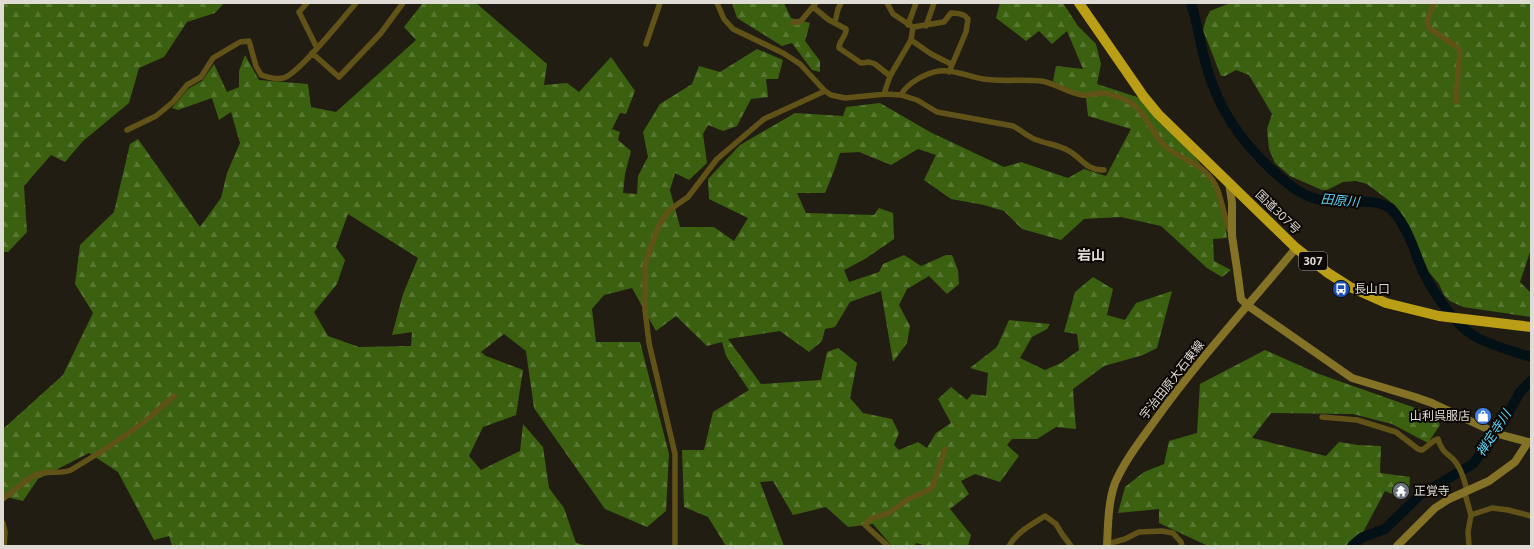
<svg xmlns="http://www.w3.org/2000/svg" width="1534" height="549" font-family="'Open Sans','Noto Sans JP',sans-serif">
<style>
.forest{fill:url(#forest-firs);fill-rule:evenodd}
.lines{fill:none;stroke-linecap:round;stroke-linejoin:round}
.river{stroke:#031015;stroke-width:10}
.street{stroke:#615318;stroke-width:5.5}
.secondary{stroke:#847227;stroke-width:8}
.highway{stroke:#ba9e15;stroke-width:10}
.labels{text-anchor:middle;stroke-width:4;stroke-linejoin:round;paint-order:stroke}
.shield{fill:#0a0704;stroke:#9f9b96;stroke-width:1}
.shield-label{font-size:11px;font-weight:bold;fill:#dfdbd5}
.street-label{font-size:12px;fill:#dfdbd5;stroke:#0a0704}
.poi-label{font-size:12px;fill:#dfdbd5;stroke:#0a0704;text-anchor:start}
.water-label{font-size:13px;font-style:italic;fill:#5fd3f8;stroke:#0a0704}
.quarter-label{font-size:14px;font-weight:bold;fill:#dfdbd5;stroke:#0a0704}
</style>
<defs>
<pattern id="forest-firs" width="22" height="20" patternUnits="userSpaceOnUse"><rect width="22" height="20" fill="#3b6110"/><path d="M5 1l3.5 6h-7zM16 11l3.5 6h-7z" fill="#577732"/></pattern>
</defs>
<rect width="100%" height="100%" fill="#221d13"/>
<!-- forest -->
<path class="forest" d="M3 3H224L215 13 187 22 164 57 139 68 129 103 83 141 65 162 51 155 24 186 27 232 8 252H3Z
M423 3H476L547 64 544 85 567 83 579 92 611 57 635 91 626 114 620 113 612 129 620 132 618 140 631 151 625 174 623 193 637 194 638 176 648 157 643 132 660 104 692 84 699 66 720 72 757 49 783 60 778 79H766L768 97 751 99 737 126 723 131 708 125 703 134 707 163 689 180 675 173 670 190 680 227H714L734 241 748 218 709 199 708 179 740 145 795 113 843 116 846 107 880 103 930 132 1004 167 1021 162 1068 178 1084 169 1106 176 1131 129 1088 116 1086 98 1053 81 1056 66 1083 69 1067 31 1052 44 1039 31 1026 41 996 18 1000 3H1063L1078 26 1096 44 1101 64 1097 84 1140 98 1195 157 1221 191 1227 238 1213 239 1214 261 1231 270 1222 277 1207 268 1161 226 1121 217 1084 219 1061 240 1022 229 1004 211 984 205 951 199 924 180 936 155 918 149 891 165 859 152 840 153 834 171 825 193H797L806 213 874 215 879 208 893 213 894 239 865 259 844 270 849 282 879 272 883 264 904 255 921 266 946 255H952L958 270 959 284 947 294 929 276 907 289 899 305 910 326 907 343 893 362 881 291 850 302 835 327 825 329 822 341 809 352 780 331 728 339 761 384 821 380 827 352 838 348 857 363 850 398 863 413 892 419 899 433 894 445 899 450 918 442 927 448 936 433 951 423 938 399 951 387 967 400 972 394 986 396 988 373 970 368 997 347 1009 320 1050 324 1047 329 1032 337 1020 358 1045 370 1061 363 1079 350 1077 334 1064 332 1075 292 1093 277 1113 289 1107 315 1125 320 1136 303 1172 291 1157 348 1143 355 1104 366 1073 389 1076 429 1056 427 1037 439H1012L1007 445 1019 456 1000 482 975 474 961 481 969 494 950 509 971 535 968 546H927L916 543 914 546H892L873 524 848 527 826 507 793 515 773 481 760 482 784 546H726L708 517 684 507 682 450H704L713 412 749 390 726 356 722 342 707 346 676 316 656 331 632 288 604 295 592 309 596 342H640L669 454 666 511 647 527 605 509 534 408 526 351 504 334 481 352 486 356 523 370 516 415 483 427 469 456 481 470 520 451 523 424 543 447 549 488 564 508 576 543 589 546H172L169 536 154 540 118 472 89 453 38 479 23 501 3 496V429L63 375 93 313 75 284 80 245 114 212 130 144 138 139 200 227 221 198 227 173 240 143 231 112 219 120 212 98 178 110 172 108 188 89 202 81 214 64 227 92 239 87V71L245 55 259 80 308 84 311 107 336 112 416 40 404 27ZM348 214 418 258 403 294 392 335 412 332 411 346 359 347 328 336 314 312 337 284 345 260 336 247Z
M732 3H784L791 18 810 23 805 41 820 61V72L812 70 792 43 782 46 737 18Z
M1230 3H1531V199L1530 202 1531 249 1520 282 1531 293V317L1463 307 1450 301 1444 295 1439 284 1428 271 1409 227 1395 205 1367 184 1356 181 1343 182 1327 190H1322L1290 176 1275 163 1269 149 1267 129 1272 114 1249 75 1236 70 1225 76H1221L1203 30 1206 19 1210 11Z
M1265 350 1319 374 1435 415 1440 425 1428 443 1392 424 1353 414 1271 413 1252 438 1326 456 1339 442 1358 445 1381 446 1380 473 1410 477 1409 488 1397 496 1385 491 1362 534 1348 546H1208L1159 523V509L1118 513 1125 487 1144 472 1164 464 1169 441 1197 433 1200 384Z"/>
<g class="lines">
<!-- river -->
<path class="river" d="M1191 3C1198 24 1200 46 1207 68 1219 110 1241 141 1272 170 1288 185 1304 198 1326 201 1345 204 1380 196 1393 211 1405 224 1413 246 1419 262 1428 286 1453 323 1474 336 1492 346 1512 351 1531 357
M1352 546 1361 538 1385 529 1420 495 1473 464 1504 421 1520 392 1531 381"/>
<!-- street -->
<path class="street" d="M307 3 299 12 317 48
M717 3 724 19 733 29 783 53 800 64 825 91 831 95 845 98 886 94 901 95 917 100 937 112 1013 126C1021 130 1028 137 1037 140 1047 144 1059 145 1069 151 1082 158 1085 170 1104 170
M887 3 893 14 913 27 944 22 951 13C956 13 965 14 968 19L966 32 949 72
M1434 3 1427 21 1429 28 1457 47 1460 51 1456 102
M813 7 829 20 846 29C847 36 839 40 839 48L842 50 861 63 869 62 875 64 890 76
M835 22 838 9 841 3
M793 23 801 21 816 3
M908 25 916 3
M926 26 934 3
M911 40 931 54 951 64
M646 44 660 3
M312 53 339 77 381 33 403 3
M884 94 890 76 911 40 913 27
M901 95C907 83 926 73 939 71 954 69 969 77 983 79 1002 82 1022 79 1041 81 1055 83 1068 93 1082 95 1088 96 1096 93 1103 93 1112 94 1126 99 1134 105 1148 117 1152 134 1165 146 1181 161 1203 162 1215 184 1223 199 1223 218 1231 233
M127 130 156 116 173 102 187 85 201 77 213 58 240 42 249 41 256 66 261 75C268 77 276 80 283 78 297 76 344 17 356 3
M1322 417 1357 420 1396 432 1418 449 1422 450C1428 447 1431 441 1438 439 1443 456 1450 453 1457 464 1462 472 1465 482 1467 491L1465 494 1471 515 1468 532 1469 546
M3 499C14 491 29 475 43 473 53 471 62 474 71 470L107 448 143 423 174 396
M1471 515 1492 508 1508 510 1531 516
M3 523 5 532 4 546
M675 546V454L649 343 645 310V266L649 252 659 225 668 211 688 197 717 159 764 119 825 91
M888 546 865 525 870 519 889 513 908 499 929 490 933 486 945 449
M1009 546C1017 532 1032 524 1045 516L1056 524 1062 534 1071 546
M1108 546 1111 543 1125 539 1139 532 1162 531 1173 533 1181 542 1182 546"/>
<!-- secondary -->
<path class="secondary" d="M1229 183 1232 203V236L1237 269 1241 299 1247 305 1352 378 1415 397 1432 403 1498 434 1528 442
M1107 546C1108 526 1108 502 1115 483 1125 460 1141 440 1156 419 1199 359 1249 305 1296 248
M1397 546 1435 508 1449 499 1489 481 1515 462 1528 442H1531"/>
<!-- highway -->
<path class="highway" d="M1079 3 1144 97 1158 114 1296 248 1328 273 1350 287 1386 303 1439 316 1531 327"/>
</g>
<!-- icons -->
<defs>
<symbol id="bus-disc" viewBox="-11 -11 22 22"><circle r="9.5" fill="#1a4fb4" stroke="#0a0704"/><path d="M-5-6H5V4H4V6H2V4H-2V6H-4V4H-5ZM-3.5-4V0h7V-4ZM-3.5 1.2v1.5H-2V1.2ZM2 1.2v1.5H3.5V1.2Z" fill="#fff"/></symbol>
<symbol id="shop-disc" viewBox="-11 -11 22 22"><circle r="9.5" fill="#3f7fe0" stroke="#0a0704"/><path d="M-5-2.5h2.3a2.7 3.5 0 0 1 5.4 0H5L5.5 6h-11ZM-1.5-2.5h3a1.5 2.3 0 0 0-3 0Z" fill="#fff"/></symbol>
<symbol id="temple-disc" viewBox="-11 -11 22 22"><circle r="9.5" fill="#6b7280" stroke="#0a0704"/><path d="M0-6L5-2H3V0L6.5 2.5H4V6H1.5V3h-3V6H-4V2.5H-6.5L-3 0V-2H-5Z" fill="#fff"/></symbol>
</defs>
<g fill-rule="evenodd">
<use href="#bus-disc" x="1331" y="279" width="20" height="20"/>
<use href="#shop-disc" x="1473" y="406" width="20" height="20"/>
<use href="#temple-disc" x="1391" y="481" width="20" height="20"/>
</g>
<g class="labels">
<!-- shield labels -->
<rect class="shield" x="1299" y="252" width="28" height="18" rx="3"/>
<g class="shield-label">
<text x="1313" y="265">307</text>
</g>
<!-- street labels -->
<g class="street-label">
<text transform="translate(1278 212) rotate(44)" y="4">国道307号</text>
<text transform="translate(1172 380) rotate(-52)" y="4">宇治田原大石東線</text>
</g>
<!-- poi labels -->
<g class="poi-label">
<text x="1354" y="293">長山口</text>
<text x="1470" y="420" text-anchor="end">山利呉服店</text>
<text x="1414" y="495">正覚寺</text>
</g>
<!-- water labels -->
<g class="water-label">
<text transform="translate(1340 200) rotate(5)" y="5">田原川</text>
<text transform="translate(1493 433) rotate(-57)" y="5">禅定寺川</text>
</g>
<!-- quarter labels -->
<g class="quarter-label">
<text x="1091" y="260">岩山</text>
</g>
</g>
<!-- border -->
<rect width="1534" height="549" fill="none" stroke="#dfdbd5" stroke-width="8"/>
</svg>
